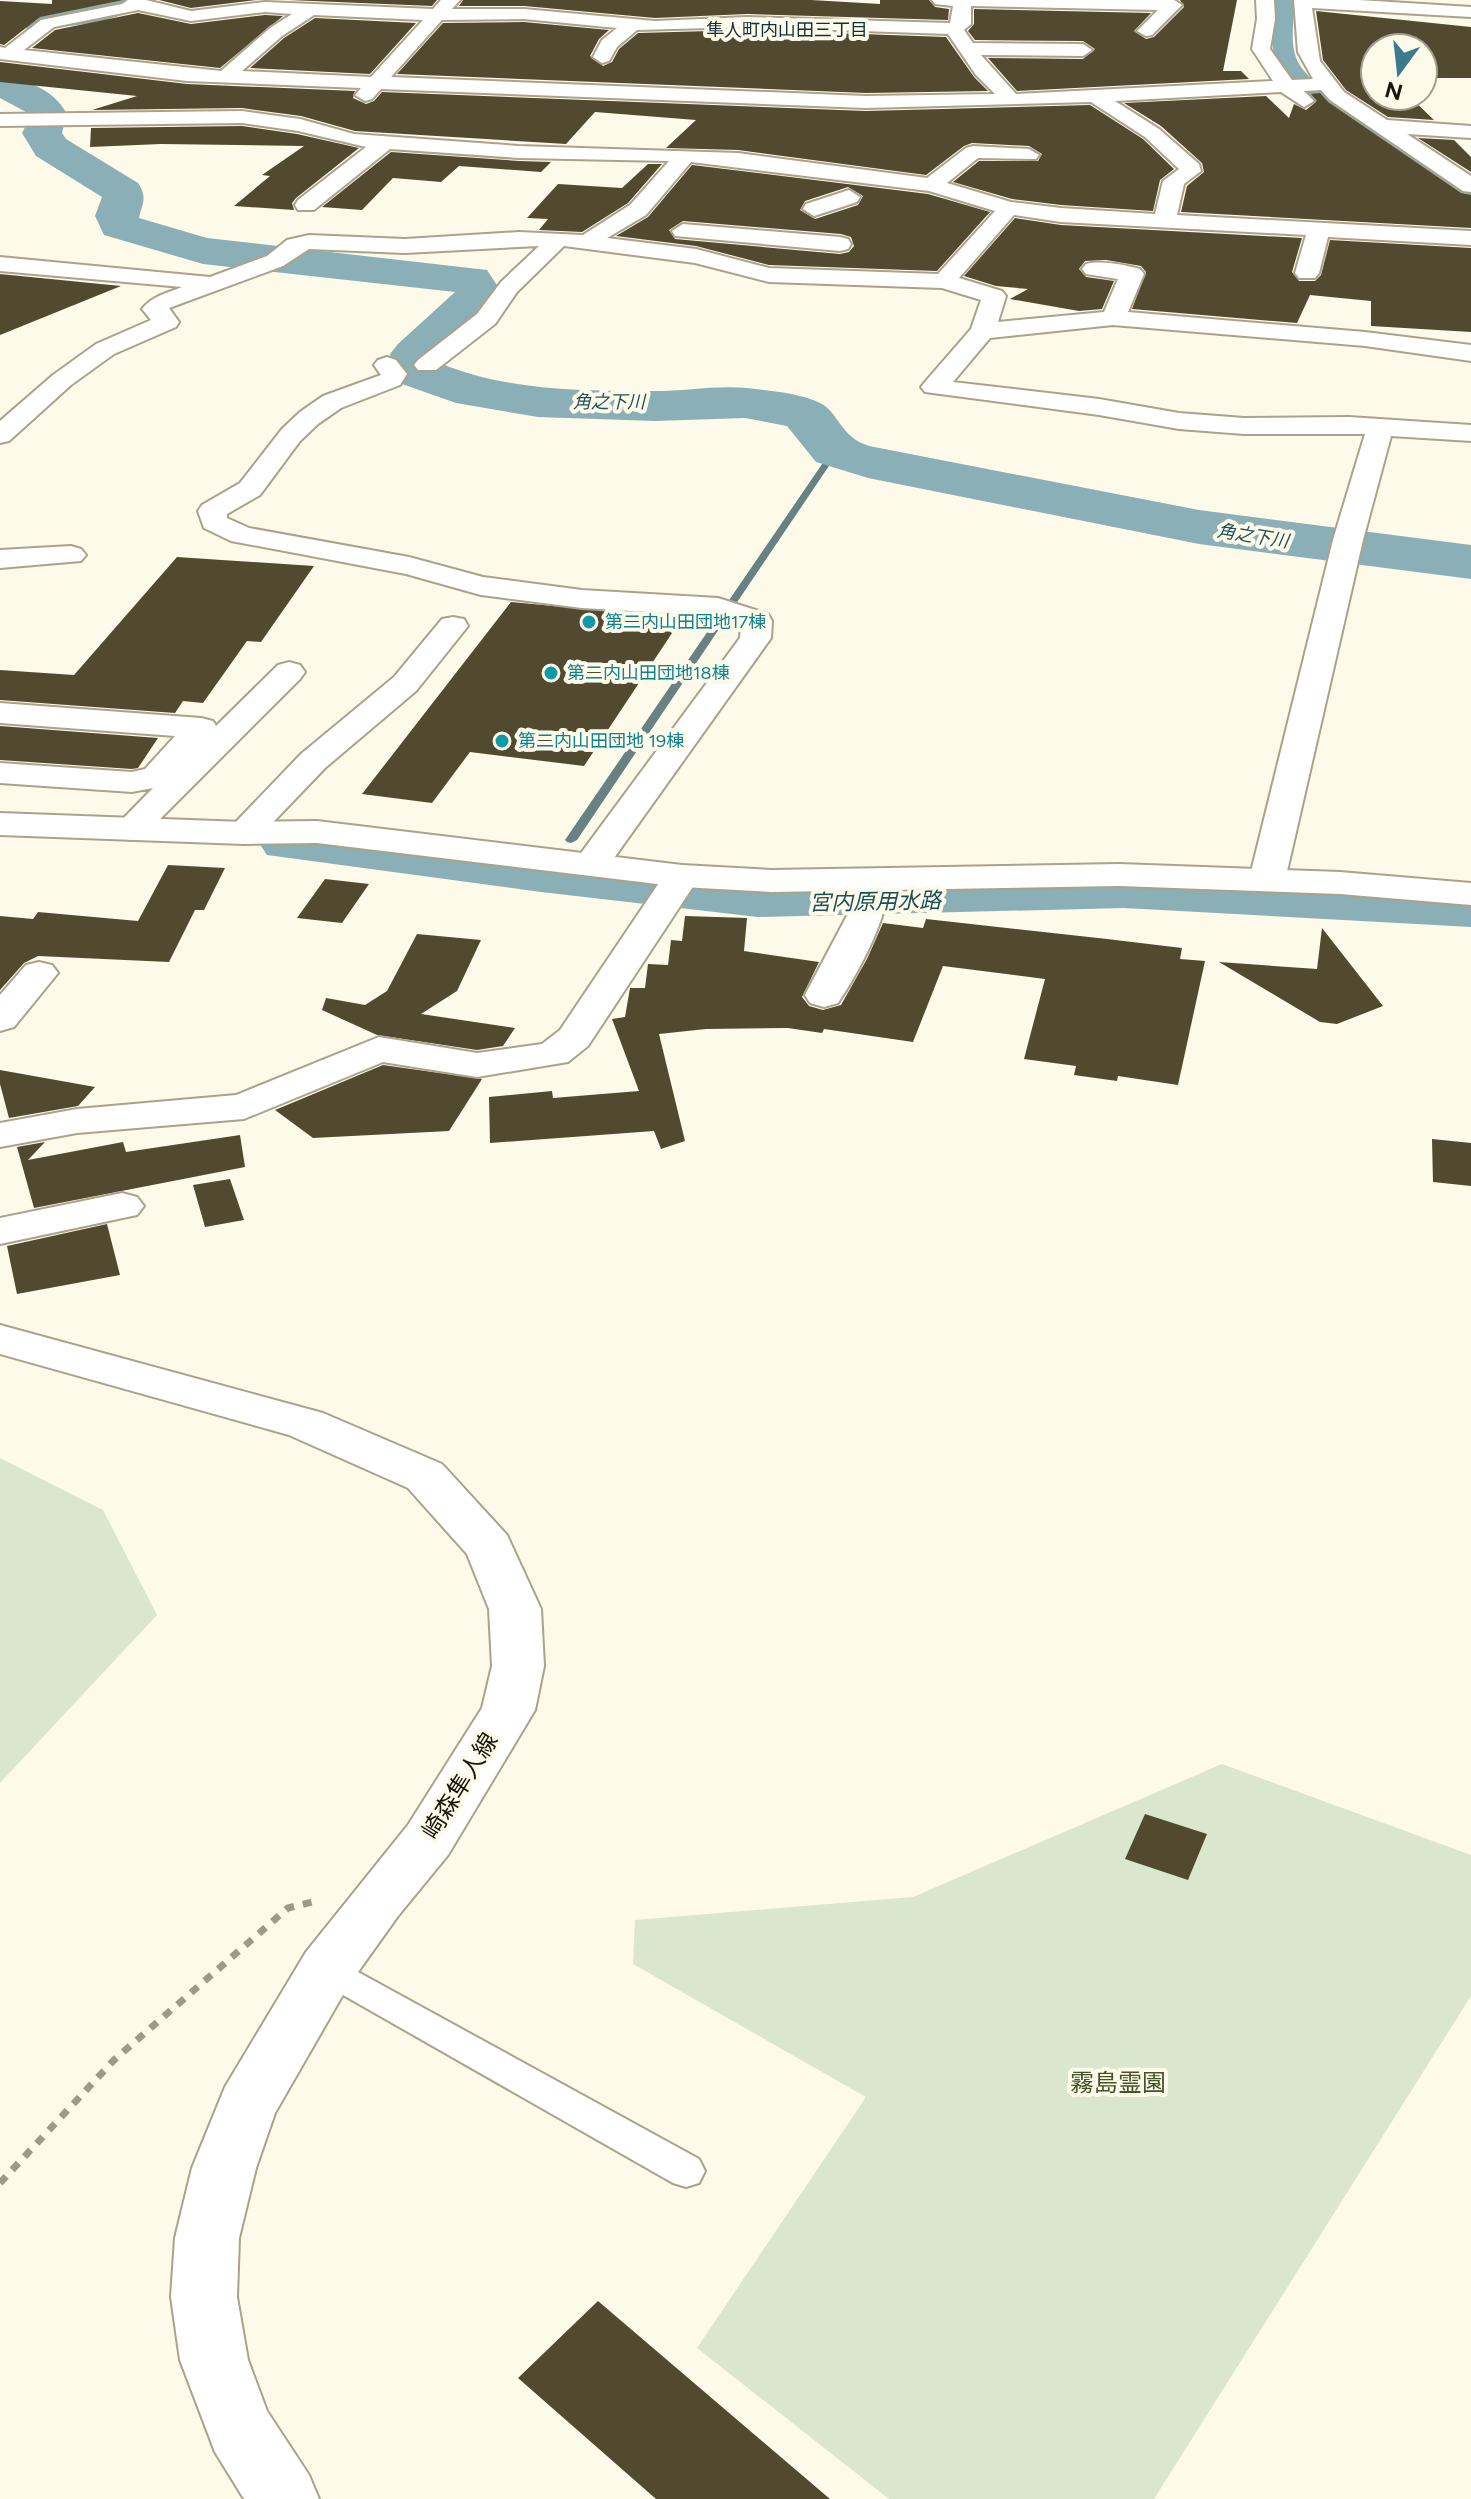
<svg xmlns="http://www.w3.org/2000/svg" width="1471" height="2499" font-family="Figtree,'Noto Sans JP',sans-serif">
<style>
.green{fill:#dae6cd}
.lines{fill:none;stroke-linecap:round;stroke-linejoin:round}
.stream{fill:#688183;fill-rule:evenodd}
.canal{fill:#8bafb6;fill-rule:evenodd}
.river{fill:#8bafb6;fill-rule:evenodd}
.building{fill:#514a31;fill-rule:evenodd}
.service-casing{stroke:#aaa38a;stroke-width:4}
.minor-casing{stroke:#aaa38a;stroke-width:4}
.tertiary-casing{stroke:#aaa38a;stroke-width:4}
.secondary-casing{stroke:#aaa38a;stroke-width:4}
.path{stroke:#9d9a8c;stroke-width:7;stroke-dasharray:9 9;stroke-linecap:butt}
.service{fill:#fff;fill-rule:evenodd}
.minor{fill:#fff;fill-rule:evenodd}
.tertiary{fill:#fff;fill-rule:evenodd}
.secondary{fill:#fff;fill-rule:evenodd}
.culture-dot{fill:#0f9aa8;stroke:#fefaea;stroke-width:3}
.labels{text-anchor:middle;stroke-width:8;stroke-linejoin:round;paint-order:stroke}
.far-neighbourhood-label{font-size:18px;fill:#11313a;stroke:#fefaea}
.far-water-label{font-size:18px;font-style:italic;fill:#1b5059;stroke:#fefaea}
.far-culture-label{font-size:18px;fill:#0d838f;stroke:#fefaea;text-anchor:start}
.water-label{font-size:22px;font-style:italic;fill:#1b5059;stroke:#fefaea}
.near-street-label{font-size:24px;fill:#18160c;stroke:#fefaea}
.near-park-label{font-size:24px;fill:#415529;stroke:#fefaea}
</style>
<rect width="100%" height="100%" fill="#fefaea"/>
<!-- green -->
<path class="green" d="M0 1458 103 1510 157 1615 0 1783Z
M1222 1764 1471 1855V1996L1154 2499H889L697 2348 866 2097 633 1964 635 1920 913 1897Z"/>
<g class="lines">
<!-- stream -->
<path class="stream" d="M835 448 839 451 577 840 571 843 567 842 565 840 831 451Z
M545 872 549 873 551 875 545 882H537V878Z"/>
<!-- canal -->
<path class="canal" d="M1275 0H1295C1294 19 1289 44 1298 62 1315 96 1434 160 1471 183V201L1462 199C1421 173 1291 102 1276 61 1269 42 1273 20 1275 0Z
M281 834 758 891 1124 884 1471 901V927L1124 908 758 917 541 892 267 855 261 846 267 837Z"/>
<!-- river -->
<path class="river" d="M97 0H141C120 31 35 26 0 30V8Z
M0 75C28 82 52 87 67 114L62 133 66 139 138 183C148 198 142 203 139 218L207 238 487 270 504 296 497 306 440 357 442 364C508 391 585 391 655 391 685 391 717 385 747 388 769 391 800 393 820 403 838 411 840 437 869 446L1199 510 1471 545V579L1199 544 868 478 816 462 787 426 745 418 655 421 538 417 456 403 402 384 395 373 390 354 398 344 455 292 203 264 104 235 95 216 102 197 36 156 22 133 27 123 26 112 0 98Z"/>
</g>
<!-- building -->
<path class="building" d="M52 0H123L40 17 4 45 0 44V1L52 4Z
M159 0H257L191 8Z
M289 0H437L432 6Z
M463 0H811L880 4V0H929L935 7 949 9 948 20 747 14 655 18 524 6H459Z
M1180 0H1237L1223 71H1241L1249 79 1017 91 988 58 1083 59 1095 49 1083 41 975 40 968 31 974 24V9L1151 13 1134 31 1146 39 1154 37 1184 7Z
M1316 11 1471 27V78H1423V48H1375V96H1409L1434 120 1388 117 1346 90 1323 60Z
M138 13 191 24 265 15 283 16 220 68 32 48 55 30Z
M315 18 416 23 370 74 250 68 284 38Z
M524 22 609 30 599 39 590 56 603 66 612 62 619 49 638 33 747 30 946 37 974 77 988 91 866 93 397 74 443 23Z
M0 62 187 84 355 91 353 98 366 104 374 101 382 92 866 111 1090 105 1143 139 1174 169 1160 180 1153 211 1061 205 1012 199 953 182 979 161H1038L1042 154 1029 146 972 143 964 146 926 175 738 150 666 148 696 120 595 112 566 144 355 131 301 116 242 108 92 110 137 96 0 82Z
M1320 93 1328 102 1461 193 1471 195V228L1181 212 1187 186 1204 172 1202 163 1161 126 1124 103 1266 96 1289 118 1294 104 1306 110 1317 101 1311 94Z
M242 126 297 134 359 148 296 198 292 203 294 210 234 206 270 176 262 175 304 146 161 144 90 147 91 128Z
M1418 138 1454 140 1471 157V172Z
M391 152 519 161 551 162 541 172 459 166 441 182 393 178 362 210 322 207Z
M648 164H662L628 203 582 232 539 230 548 219 527 218 558 184 622 188Z
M692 165 928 194 990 212 937 271 769 265 696 246 616 236 648 217ZM848 187 863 196 858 205 815 219 800 210 805 201ZM683 221 841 234 851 237 854 246 849 252 840 254 675 239 669 230Z
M1015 218 1061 225 1302 238 1292 272 1299 281H1315L1321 275 1330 240 1471 248V332L1371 326V301L1310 295 1297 323 1132 309 1146 272 1141 266 1106 260 1085 261 1079 269 1086 277 1114 281 1102 309 1079 311 1010 299 1028 289 996 286 964 276Z
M0 274 121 286 0 335Z
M177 557 314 566 261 642 247 641 203 703 183 701 175 713 0 700V670L74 675Z
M511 602 682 618 584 766 470 752 432 803 362 794Z
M0 726 158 738 138 768 132 769 0 760Z
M168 865 225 868 204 910H195L169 962 38 956 24 963 0 990V916L33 919 38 912 138 921Z
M325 879 369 884 342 923 297 918Z
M685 916 747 918 744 951 819 962 802 997 809 1006 823 1010 841 1005 867 959 883 923 923 928 926 919 1107 939 1182 948 1180 959 1205 961 1178 1085 1118 1076 1117 1081 1074 1075 1076 1066 1024 1059 1045 979 943 966 913 1042 824 1029 822 1033 788 1028 706 1029 659 1034 685 1141 661 1149 654 1131 490 1143 489 1097 552 1091 553 1098 639 1091 612 1019 625 1017 630 988H645L648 964 668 965 671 940 682 941Z
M1322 928 1383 1006 1337 1024 1320 1022 1219 962 1317 969Z
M417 934 481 940 457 991 421 1014 515 1028 503 1046 477 1050 377 1035 322 1010 326 998 365 1005 387 991Z
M383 1065 482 1079 449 1131 313 1138 275 1110Z
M0 1070 95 1087 78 1106 9 1118 0 1084Z
M240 1135 245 1167 34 1208 17 1147 45 1142 28 1160 123 1142 126 1152Z
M1432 1139 1471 1143V1186L1433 1182Z
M230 1179 244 1220 205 1227 193 1185Z
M107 1224 120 1275 17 1294 7 1246Z
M1145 1814 1207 1834 1188 1880 1125 1859Z
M598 2301 830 2499H656L518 2378Z"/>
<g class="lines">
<defs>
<path id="service" d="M327 1955 699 2159 705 2171 699 2183 686 2187 673 2183 315 1979 310 1969 315 1959Z"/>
<path id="minor" d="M128 0H146L191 11 265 2 433 9 441 0H460L452 9H524L655 21 747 17 950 23 953 6 935 4 932 0H1174L1182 5 1152 35 1146 36 1137 31 1158 10 971 6V24L964 30 973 43 1083 44 1092 50 1083 56 981 55 1016 94 1273 81 1252 49 1257 19 1256 0H1274L1275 19 1270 49 1292 80 1313 79 1298 52 1294 0H1359L1471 7V17L1312 8 1320 61 1344 92 1387 120 1471 126V138L1407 134 1471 176V192L1463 191 1330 100 1321 90 1304 91 1314 101 1304 107 1281 92 1115 101 1159 129 1199 164 1201 171 1184 184 1177 215 1471 231V245L1328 237 1319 273 1315 278H1299L1295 273 1306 235 1061 222 1014 215 959 278 1002 291 1006 296 998 322 1104 312 1118 279 1086 274 1082 269 1086 264C1102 260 1124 265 1140 269L1144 274 1128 312 1365 332 1471 345V361L1365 346 1113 325 990 338 953 382 1099 399 1179 413 1244 418 1349 417 1471 425V441L1391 436 1363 540 1285 880 1280 888 1267 891 1254 888 1249 880 1333 540 1365 434H1244L1179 429 1099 415 925 392 921 387 925 382 971 329 981 300 942 288 769 282 695 263 564 246 517 292 495 324 436 370H418L414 365 418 360 477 314 501 282 539 246 405 253 309 249 283 266 169 308 179 322 176 327 114 354 71 385 9 441 0 443V421L53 375 96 344 151 320 142 309C152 296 167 293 182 287L0 271V257L210 277 267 256 287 240 309 235 405 239 519 232 583 235 630 205 669 161 519 158 390 149 314 210H298L295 205 298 200 366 147 298 131 242 123 0 126V114L242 111 300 119 354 134 519 146 738 153 927 178 966 148 973 146 1029 149 1039 155 1036 159 978 158 947 183 1011 202 1061 208 1155 214 1163 181 1179 169 1145 137 1091 102 866 108 381 89 372 99 365 101 355 95 361 88 187 81 0 59V47L5 48 41 20 122 4ZM138 10 191 21 265 12 292 14 270 28 221 71 24 50 54 27ZM314 15 423 20 371 77 242 71 282 36ZM524 19 617 28 602 40 593 57 602 63 609 61 617 47 637 30 747 27 948 34 976 75 995 94 866 96 391 77 442 20ZM691 162 929 191 995 211 938 274 769 268 696 249 607 238 646 215Z
M849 190 860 197 857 202 814 216 803 209 806 204Z
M683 224 840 237 848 239 851 244 848 249 840 251 675 236 672 231Z
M387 357 396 360 407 374 400 385 341 408 318 424 300 441 260 495 227 514V518L249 528 409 557 483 577 582 590 718 598 768 614 772 621 771 638 604 872 591 875 578 872 573 864 740 638 741 626 714 616 582 608 481 595 406 574 231 541 204 528 198 511 202 505 240 483 282 429 300 412 323 396 381 375 374 365 378 360Z
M71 546 81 549 86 555 81 561 0 568V550Z
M453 617 464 619 468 626 416 691 325 768 256 840 244 844 232 840 226 833 232 826 301 754 394 677 442 619Z
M289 662 300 665 305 672 300 679 143 836 131 840 119 836 113 829 153 788 132 792 0 783V763L132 772 145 769 175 736 0 723V703L201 718 213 721 216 726 278 665Z
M682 865 695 868 700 876 588 1046 568 1062 477 1077 383 1062 244 1119 77 1133 0 1147V1123L77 1109 236 1095 379 1037 477 1053 542 1044 560 1030 669 868Z
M870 869 883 872C901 899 855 978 838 1003L824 1007 810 1003 805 995 850 910 852 880 857 872Z
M39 962 52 965 58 973 14 1027 0 1031V995L26 965Z
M122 1193 137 1197 144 1206 137 1215 0 1244V1218Z"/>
<path id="tertiary" d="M0 813 244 822 317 821 682 865 772 870 1119 864 1340 872 1471 883V905L1340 894 1119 886 772 892 682 887 317 843 244 844 0 835Z"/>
<path id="secondary" d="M0 1325 323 1413 442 1464 507 1535 541 1609 544 1666 535 1710 448 1855 398 1916 348 1986 275 2113 256 2168 239 2238 237 2297 248 2360 267 2411 309 2475 319 2499H244L215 2452 180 2360 171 2297 175 2238 192 2168 225 2087 306 1952 408 1825 482 1708 492 1666 489 1609 467 1554 408 1488 289 1435 0 1354Z"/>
</defs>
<!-- service casing -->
<use href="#service" class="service-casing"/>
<!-- minor casing -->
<use href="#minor" class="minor-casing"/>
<!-- tertiary casing -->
<use href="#tertiary" class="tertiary-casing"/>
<!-- secondary casing -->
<use href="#secondary" class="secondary-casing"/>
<!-- path -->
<path class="path" d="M0 2183 114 2060 288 1908 312 1902"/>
<!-- service -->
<use href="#service" class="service"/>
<!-- minor -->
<use href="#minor" class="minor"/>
<!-- tertiary -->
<use href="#tertiary" class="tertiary"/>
<!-- secondary -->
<use href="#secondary" class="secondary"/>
</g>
<!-- markers -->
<g class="culture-dot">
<circle cx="589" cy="622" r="8"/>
<circle cx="551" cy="673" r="8"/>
<circle cx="502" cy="741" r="8"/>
</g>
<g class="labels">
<!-- far-neighbourhood labels -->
<g class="far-neighbourhood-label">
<text x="787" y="36">隼人町内山田三丁目</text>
</g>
<!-- far-water labels -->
<g class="far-water-label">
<text x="609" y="408">角之下川</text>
<text transform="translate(1253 536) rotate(9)" y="6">角之下川</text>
</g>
<!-- far-culture labels -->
<g class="far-culture-label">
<text x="605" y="628">第二内山田団地17棟</text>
<text x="567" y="679">第二内山田団地18棟</text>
<text x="518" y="747">第二内山田団地 19棟</text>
</g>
<!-- water labels -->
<g class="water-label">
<text transform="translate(875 901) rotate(-1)" y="8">宮内原用水路</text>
</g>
<!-- near-street labels -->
<g class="near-street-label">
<text transform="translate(460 1786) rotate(-58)" y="8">崎森隼人線</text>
</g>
<!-- near-park labels -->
<g class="near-park-label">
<text x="1118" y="2091">霧島霊園</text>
</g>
</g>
<!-- north arrow -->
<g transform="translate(1399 72) rotate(195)"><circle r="38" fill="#fefaea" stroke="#a29f91" stroke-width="2"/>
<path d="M0-6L14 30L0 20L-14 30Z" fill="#3a7b8e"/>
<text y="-12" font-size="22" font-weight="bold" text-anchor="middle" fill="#18160c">N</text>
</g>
</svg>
